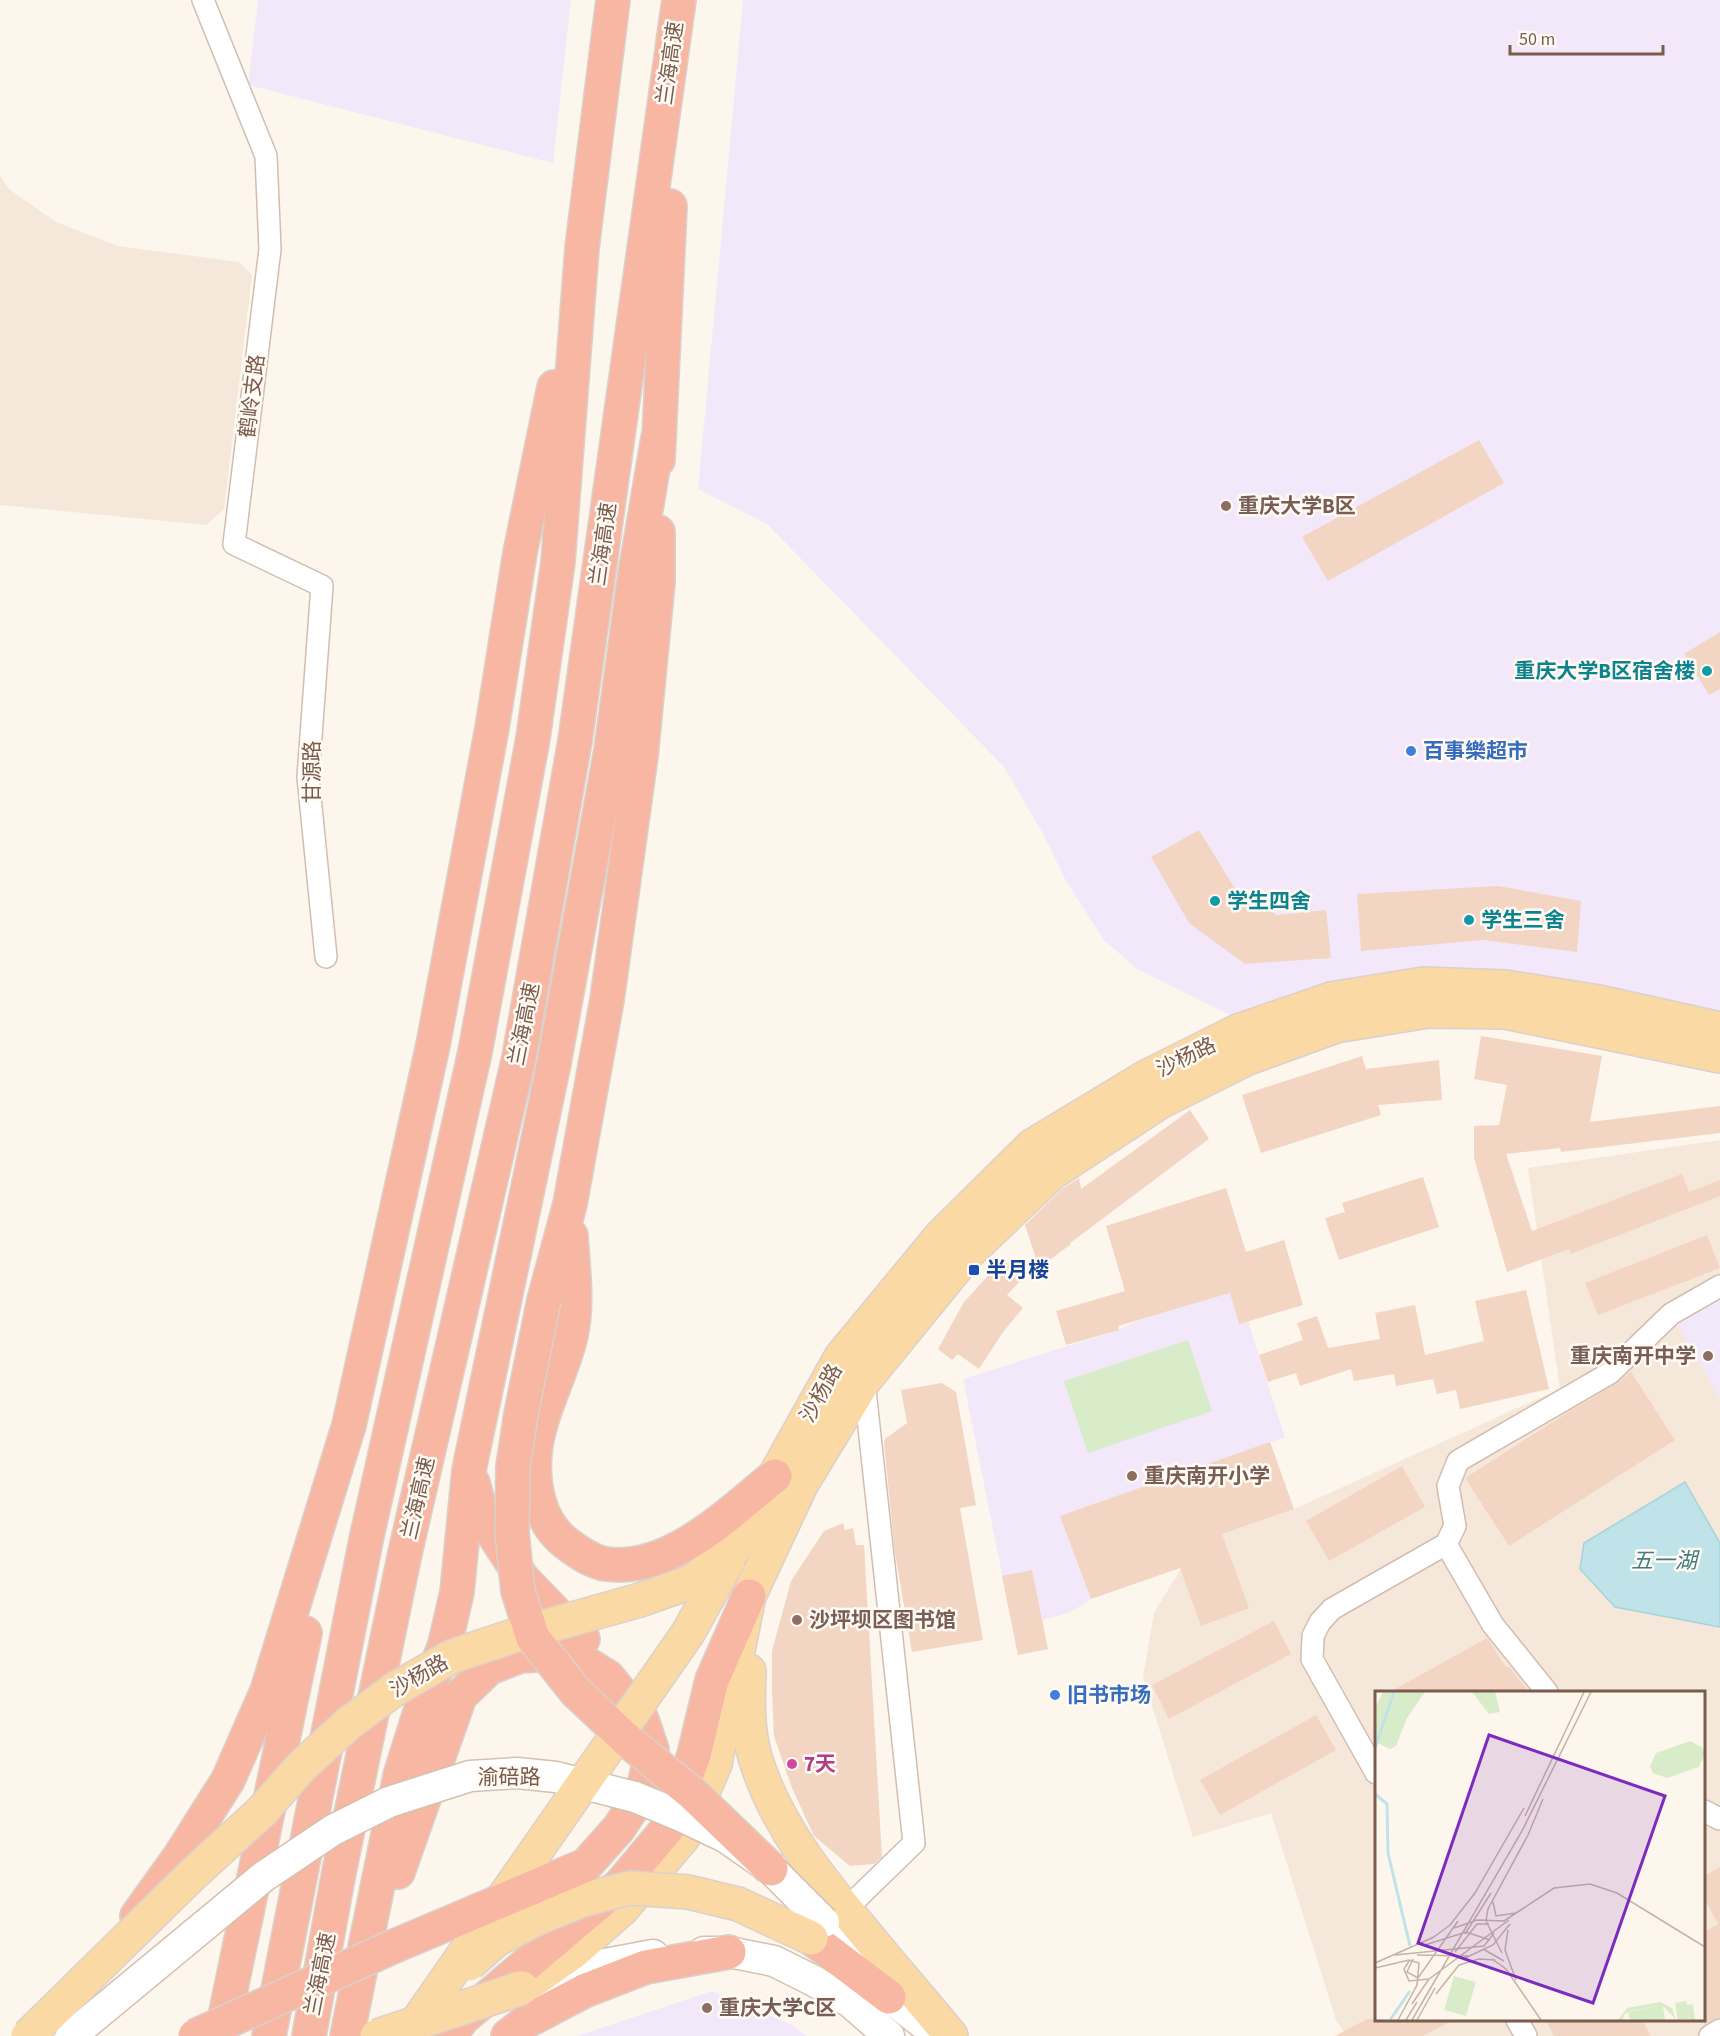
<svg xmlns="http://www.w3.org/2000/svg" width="1720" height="2036" font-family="'Source Sans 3','Noto Sans SC',sans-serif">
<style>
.residential{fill:#f5e8da;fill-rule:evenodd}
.education{fill:#f3e8fa}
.green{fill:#d8ecc9}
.water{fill:#bfe3e8;stroke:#a5d3da;stroke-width:1.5}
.building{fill:#f3d5c3}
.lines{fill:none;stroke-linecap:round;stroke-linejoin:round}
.minor-casing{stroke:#d1beb0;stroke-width:24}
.secondary-casing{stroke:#d6c0b0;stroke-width:33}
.primary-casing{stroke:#dad1cd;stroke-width:36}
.motorway-casing{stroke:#dad1cd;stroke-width:36}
.minor{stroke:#fff;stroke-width:21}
.secondary{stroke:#fff;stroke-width:30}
.primary{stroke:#fbd9a5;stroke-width:33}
.motorway{stroke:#f7b7a3;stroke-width:33}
.secondary-bridge-casing{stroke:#d6c0b0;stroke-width:33;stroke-linecap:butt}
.primary-bridge-casing{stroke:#dad1cd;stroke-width:36;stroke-linecap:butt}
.motorway-bridge-casing{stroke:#dad1cd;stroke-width:36;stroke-linecap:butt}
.secondary-bridge{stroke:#fff;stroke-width:30}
.primary-bridge{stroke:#fbd9a5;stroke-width:33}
.motorway-bridge{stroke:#f7b7a3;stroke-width:33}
.education-dot{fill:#8d6e63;stroke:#fffaf3;stroke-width:2}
.culture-dot{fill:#0f9aa8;stroke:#fffaf3;stroke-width:2}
.shop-dot{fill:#3f7fe0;stroke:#fffaf3;stroke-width:2}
.transit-dot{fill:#1a4fb4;stroke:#fffaf3;stroke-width:2}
.hotel-dot{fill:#d1479c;stroke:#fffaf3;stroke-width:2}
.labels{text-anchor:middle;stroke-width:5;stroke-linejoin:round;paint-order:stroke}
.street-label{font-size:21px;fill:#7a5c4d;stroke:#fffaf3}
.education-label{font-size:21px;font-weight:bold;fill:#785e54;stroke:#fffaf3;text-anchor:start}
.culture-label{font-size:21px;font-weight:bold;fill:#0d838f;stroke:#fffaf3;text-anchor:start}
.shop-label{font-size:21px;font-weight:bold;fill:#366cbe;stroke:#fffaf3;text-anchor:start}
.transit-label{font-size:21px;font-weight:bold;fill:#164399;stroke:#fffaf3;text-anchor:start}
.hotel-label{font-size:21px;font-weight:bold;fill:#b23c85;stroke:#fffaf3;text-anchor:start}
.water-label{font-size:22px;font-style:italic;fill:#437c86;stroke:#fffaf3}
.inset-river{fill:none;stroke:#bfe3e8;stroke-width:3}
.inset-road{fill:none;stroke:#c5b3a7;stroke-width:1.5}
.view{fill:#7b2cbf;fill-opacity:0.15;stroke:#7b2cbf;stroke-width:3}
.inset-edge{fill:none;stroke:#7a5c4d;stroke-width:3}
</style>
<rect width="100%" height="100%" fill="#fdf6ec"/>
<!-- residential -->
<path class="residential" d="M0 175 9 189 56 222 118 246 239 262 252 275 224 509 206 525 0 505Z
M1720 1140V1286L1672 1314 1720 1399V2036H1347L1336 2020 1271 1813 1193 1837 1143 1677 1154 1613 1182 1567 1177 1550 1294 1509 1560 1389 1528 1168ZM1376 1692H1704V2020H1376Z"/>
<!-- education -->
<path class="education" d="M258 0H571L553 163 248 85Z
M743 0H1720V1020L1236 1018 1137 969 1104 940 1066 881 1043 834 1004 767 767 524 698 489Z
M1720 1286V1399L1671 1314Z
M1230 1293 1239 1323 1248 1321 1285 1438 1270 1442 1294 1509 1177 1550 1182 1567 1091 1599 1071 1612 1042 1620 1018 1655 963 1379 1119 1330 1134 1322Z
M712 1991 792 2025 806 2036H577Z"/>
<!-- green -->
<path class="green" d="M1188 1340 1212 1411 1088 1453 1064 1381Z"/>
<!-- water -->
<path class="water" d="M1685 1482 1720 1543V1627L1615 1607 1580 1569 1584 1543Z"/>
<!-- building -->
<path class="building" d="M1479 440 1504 483 1328 581 1302 537Z
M1720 632V689L1709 695 1684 654Z
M1199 830 1237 892 1277 915 1326 910 1331 958 1245 964 1189 923 1151 857Z
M1498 886 1581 901 1577 952 1483 940 1361 951 1357 894Z
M1481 1036 1602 1056 1590 1122 1720 1106V1133L1561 1152 1560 1148 1506 1154 1532 1231 1682 1174 1689 1192 1720 1180V1196L1571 1254 1569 1249 1507 1272 1474 1158V1126L1499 1125 1507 1085 1474 1079Z
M1362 1056 1366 1069 1439 1060 1442 1100 1378 1105 1381 1115 1261 1153 1242 1095Z
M1190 1110 1209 1139 1070 1243 1071 1244 1039 1268 1025 1225 1062 1189 1079 1178 1081 1189Z
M1423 1177 1439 1227 1339 1260 1325 1218 1345 1212 1342 1203Z
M1226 1188 1246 1252 1284 1240 1303 1305 1239 1324 1230 1293 1118 1326 1119 1330 1066 1345 1056 1311 1125 1291 1106 1226Z
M1707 1235 1720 1268 1598 1315 1585 1283Z
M1003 1259 1023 1278 1007 1295 1023 1308 1003 1332 979 1369 958 1354 952 1360 938 1349 964 1302Z
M1526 1290 1549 1389 1460 1409 1456 1390 1437 1394 1433 1379 1396 1386 1394 1374 1354 1381 1351 1369 1300 1386 1296 1373 1268 1382 1259 1355 1303 1340 1297 1323 1317 1316 1328 1348 1380 1339 1375 1313 1415 1305 1425 1355 1484 1341 1475 1301Z
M1631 1372 1675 1440 1509 1546 1465 1478 1570 1411 1616 1384Z
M942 1383 956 1392 976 1505 960 1508 983 1640 912 1652 895 1553 884 1443 885 1439 907 1423 901 1390Z
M1270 1442 1294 1509 1222 1534 1249 1608 1201 1626 1180 1568 1091 1599 1060 1516Z
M1402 1466 1425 1507 1329 1561 1306 1521Z
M843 1523 845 1530 853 1528 856 1545H864L882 1857 874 1864 850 1866 814 1836 792 1788 774 1736 772 1690V1651L791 1581 824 1531Z
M1032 1570 1048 1649 1018 1655 1002 1576Z
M1274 1621 1291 1654 1169 1719 1152 1685Z
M1487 1638 1506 1667 1509 1666 1529 1692H1390Z
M1316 1715 1336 1750 1220 1815 1200 1780Z
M1720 1867V2017L1704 2025V1932L1718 1924 1704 1898V1876Z
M1367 2019H1455L1423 2036H1335Z
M1545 2019H1642L1651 2036H1554Z"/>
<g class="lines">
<defs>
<path id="minor" d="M203 0 266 156 270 249 234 544 322 586 308 777 326 957
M1446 1544 1455 1526 1448 1486 1458 1461 1610 1373 1671 1314 1720 1286
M1376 1773 1312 1659 1313 1636 1320 1622 1332 1609 1446 1544 1493 1625 1547 1692
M1704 1811 1720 1819
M845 1910 914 1843 864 1381
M1517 2020 1526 2036
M1710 2036 1720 2030"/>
<path id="secondary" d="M824 1922 889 1997 939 2036
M704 1952H729L774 1961 812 1980 850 2002 889 2036
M534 1984 600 1965 653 1955"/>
<path id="primary" d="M640 1600 691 1582 734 1549 841 1357 941 1236 1032 1146 1148 1076 1238 1031 1331 999 1423 984 1505 987 1599 1002 1720 1029
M688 1633 728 1561
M749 1671C748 1700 747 1729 755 1757 776 1827 823 1883 869 1938 896 1971 924 2003 951 2036
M522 1988 572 1953 622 1909 684 1836 715 1764 749 1596 801 1485 864 1381 969 1252 1052 1173 1160 1102 1248 1058 1336 1026 1428 1011 1505 1012 1720 1056"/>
<path id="motorway" d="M658 460 670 206
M571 1236C573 1269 578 1303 571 1335 563 1372 538 1415 535 1453 532 1486 539 1522 566 1543 578 1552 592 1562 606 1564 670 1573 729 1513 775 1476
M544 1300 570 1204 607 1000 641 756 658 582V532
M473 1483 482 1516 522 1578 571 1629 583 1639
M398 1872 460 1696 489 1668 520 1656 549 1654 579 1659 608 1677 642 1720 652 1750 643 1791 619 1828 586 1865
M137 1916 180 1856 228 1780 267 1691 349 1425 433 1045 492 728 520 553 554 387
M811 1938 889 1997
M221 2036 305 1633
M269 2036 366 1540 475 1052 533 738 558 562 582 248 613 0
M309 2036 339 1872 405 1553 519 1057 575 741 679 0
M347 2036 400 1776 421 1709 445 1644 457 1592 469 1470 554 1063 611 750 635 574 658 438
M449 2036 463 2018 620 1885 667 1829 694 1755 712 1680 749 1596
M508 2036 527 2021 584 1991 646 1967 729 1952"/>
</defs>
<!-- minor casing -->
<use href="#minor" class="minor-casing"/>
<!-- secondary casing -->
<use href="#secondary" class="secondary-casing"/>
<!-- primary casing -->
<use href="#primary" class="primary-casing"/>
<!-- motorway casing -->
<use href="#motorway" class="motorway-casing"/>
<!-- minor -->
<use href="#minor" class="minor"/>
<!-- secondary -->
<use href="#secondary" class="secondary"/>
<!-- primary -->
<use href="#primary" class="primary"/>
<!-- motorway -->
<use href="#motorway" class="motorway"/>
<defs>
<path id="secondary-bridge" d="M71 2036 263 1877 333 1830 389 1802 470 1776 517 1773 556 1777 635 1797 683 1817 725 1837 771 1869 824 1922"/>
<path id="primary-bridge" d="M469 1964 496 1940 538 1918 582 1900 630 1888 688 1892 738 1904 811 1938
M28 2036 193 1874 261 1812 303 1765 349 1723 395 1689 453 1656 519 1634 640 1600
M377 2036 522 1988
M407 2036 688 1633"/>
<path id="motorway-bridge" d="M544 1300 521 1414 513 1466 512 1533 518 1591 533 1638 576 1692 628 1741 693 1794 771 1869
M195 2036 390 1948 586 1865"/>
</defs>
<!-- secondary-bridge casing -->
<use href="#secondary-bridge" class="secondary-bridge-casing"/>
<!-- primary-bridge casing -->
<use href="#primary-bridge" class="primary-bridge-casing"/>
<!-- motorway-bridge casing -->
<use href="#motorway-bridge" class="motorway-bridge-casing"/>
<!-- secondary-bridge -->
<use href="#secondary-bridge" class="secondary-bridge"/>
<!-- primary-bridge -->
<use href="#primary-bridge" class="primary-bridge"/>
<!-- motorway-bridge -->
<use href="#motorway-bridge" class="motorway-bridge"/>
</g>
<!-- markers -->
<g class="education-dot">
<circle cx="1226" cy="506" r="6"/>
<circle cx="1708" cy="1356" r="6"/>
<circle cx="1132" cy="1476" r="6"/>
<circle cx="797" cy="1620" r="6"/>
<circle cx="707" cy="2008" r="6"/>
</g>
<g class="culture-dot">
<circle cx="1707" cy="671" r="6"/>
<circle cx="1215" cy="901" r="6"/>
<circle cx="1469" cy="920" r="6"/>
</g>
<g class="shop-dot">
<circle cx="1411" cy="751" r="6"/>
<circle cx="1055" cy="1695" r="6"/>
</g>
<rect class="transit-dot" x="968" y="1264" width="12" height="12" rx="3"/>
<circle class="hotel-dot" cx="792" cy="1764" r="6"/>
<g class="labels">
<!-- street labels -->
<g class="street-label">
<text transform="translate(670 63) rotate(-82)" y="7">兰海高速</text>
<text transform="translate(252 396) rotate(-83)" y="7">鹤岭支路</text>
<text transform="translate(603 544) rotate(-82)" y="7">兰海高速</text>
<text transform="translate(312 772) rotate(-90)" y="7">甘源路</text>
<text transform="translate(524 1024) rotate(-79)" y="7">兰海高速</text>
<text transform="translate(1186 1057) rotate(-26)" y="7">沙杨路</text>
<text transform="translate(821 1393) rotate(-61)" y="7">沙杨路</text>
<text transform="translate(418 1498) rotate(-77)" y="7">兰海高速</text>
<text transform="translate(419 1676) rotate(-30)" y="7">沙杨路</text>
<text x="509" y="1784">渝碚路</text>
<text transform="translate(320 1974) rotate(-79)" y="7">兰海高速</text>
</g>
<!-- education labels -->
<g class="education-label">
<text x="1238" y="513">重庆大学B区</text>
<text x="1696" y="1363" text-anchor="end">重庆南开中学</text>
<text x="1144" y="1483">重庆南开小学</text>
<text x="809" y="1627">沙坪坝区图书馆</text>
<text x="719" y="2015">重庆大学C区</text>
</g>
<!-- culture labels -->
<g class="culture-label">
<text x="1695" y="678" text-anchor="end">重庆大学B区宿舍楼</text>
<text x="1227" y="908">学生四舍</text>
<text x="1481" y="927">学生三舍</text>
</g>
<!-- shop labels -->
<g class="shop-label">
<text x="1423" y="758">百事樂超市</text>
<text x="1067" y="1702">旧书市场</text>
</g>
<!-- transit labels -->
<g class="transit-label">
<text x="986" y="1277">半月楼</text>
</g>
<!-- hotel labels -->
<g class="hotel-label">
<text x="804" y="1771">7天</text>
</g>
<!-- water labels -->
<g class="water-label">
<text x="1664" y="1568">五一湖</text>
</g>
</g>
<!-- overview -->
<g transform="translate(1375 1691)">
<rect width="330" height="330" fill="#fdf6ec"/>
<path d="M8 1H50L32 27 21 55 15 58 0 51V17ZM97 1H120L125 21 114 23ZM315 50 327 56 330 63 324 76 292 87 278 82 275 75 281 62ZM79 285 101 291 91 325 69 319ZM311 310 312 314 318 313 320 329H315L313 323 314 328 303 329 300 312ZM285 311 297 317 301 329 288 315 290 329H255L253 321 285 315 255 320 250 323 247 329H243L252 317Z" fill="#d8ecc9"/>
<path class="inset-river" d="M0 57 19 1M0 103 12 113 13 162 35 255M15 329 35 300"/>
<path class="inset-road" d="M150 125 209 1M118 211 121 225 141 222M79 237 102 229 129 230 179 197 215 193 242 202 330 256M133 239 130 259 141 289M90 243 116 202M56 248 75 234 100 202 149 117M50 254 91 241 115 249M108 258 129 270M80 261 102 233H114M127 262 111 230 113 218 153 144 168 108M20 264 109 255 119 242M42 264 93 265M38 268 32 281 43 287 83 230M88 268 118 254 135 233M117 268 131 278 166 329M34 270 29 278 34 290 54 288 134 229M0 272 59 246M0 277 34 269 44 272 42 294 23 329M61 303 84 274 104 268 120 269M37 313 54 288M31 329 42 311M37 329 147 140 216 1M42 329 60 297"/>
<path class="view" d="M114 44 290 105 218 312 43 252Z"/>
<rect width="330" height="330" class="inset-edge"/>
</g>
<!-- scale -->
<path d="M1510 45v9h153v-9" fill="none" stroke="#7a5c4d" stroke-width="3"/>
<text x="1519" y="45" font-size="18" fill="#7a5c4d" stroke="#fffaf3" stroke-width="4.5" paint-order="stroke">50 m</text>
</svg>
